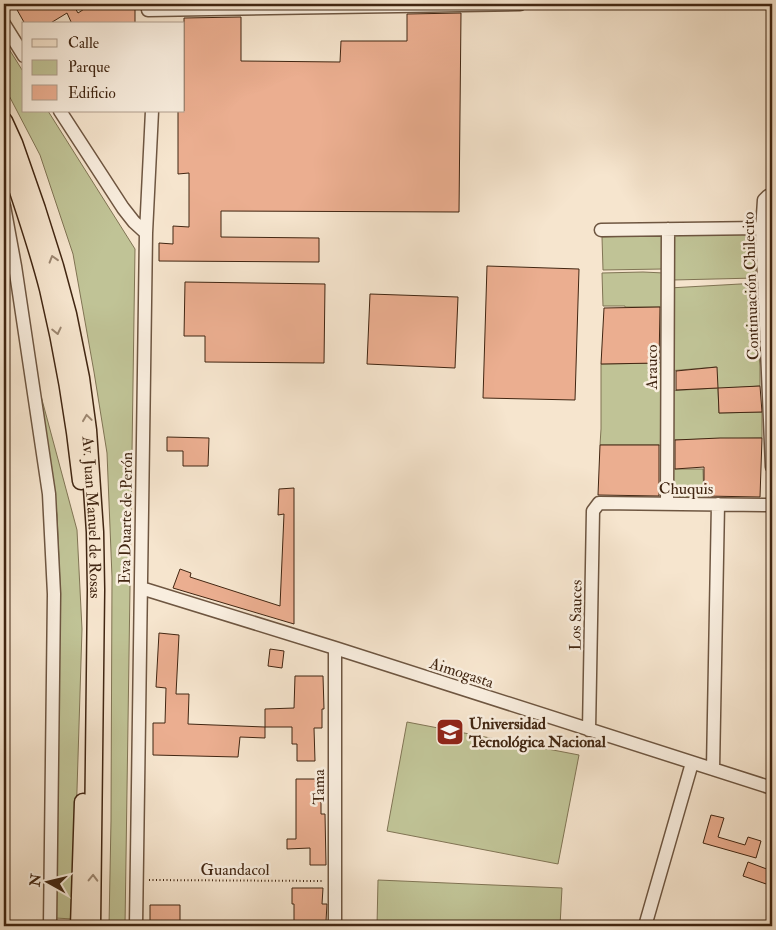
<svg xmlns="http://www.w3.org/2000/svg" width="776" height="930" font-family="'IM FELL Double Pica',serif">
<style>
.green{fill:#c0c396;stroke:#807454}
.building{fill:#ebae90;stroke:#412612}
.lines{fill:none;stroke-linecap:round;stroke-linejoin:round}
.minor-casing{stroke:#6e5641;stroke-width:15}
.major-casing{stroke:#412612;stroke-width:19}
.path{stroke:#412612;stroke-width:2;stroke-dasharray:1 2.5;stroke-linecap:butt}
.minor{stroke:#f9eedf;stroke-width:12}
.major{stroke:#f6e5ce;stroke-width:16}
.oneway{stroke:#9c8670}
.labels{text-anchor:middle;stroke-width:5;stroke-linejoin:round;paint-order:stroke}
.street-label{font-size:16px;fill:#412612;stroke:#f9eedf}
.poi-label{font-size:16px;font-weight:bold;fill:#412612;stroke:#f9eedf;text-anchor:start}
</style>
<rect width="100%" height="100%" fill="#f6e5ce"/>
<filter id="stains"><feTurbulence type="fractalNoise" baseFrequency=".004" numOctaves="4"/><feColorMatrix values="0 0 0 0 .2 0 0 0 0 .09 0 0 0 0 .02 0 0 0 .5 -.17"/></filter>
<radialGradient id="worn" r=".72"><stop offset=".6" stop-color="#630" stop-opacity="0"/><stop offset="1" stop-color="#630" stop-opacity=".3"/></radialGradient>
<!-- green -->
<path class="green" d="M4 41 24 73V111H48L135 249 125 926H109L111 821 112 577 107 453 94 372 73 254 40 155 4 86Z
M755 232 756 278 673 280 672 235Z
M662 235 663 269 603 270 602 237Z
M643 272 664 273 663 307H625V306H603L602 273Z
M758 283 759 324 758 345 760 366V386L718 389 719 413 762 412V438L669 440 668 391 717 388 716 367 668 371 667 445H600L601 429V364L668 363 669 288Z
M41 396 77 530 82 629 73 919 55 918 60 583 57 515Z
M668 469H703L704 503 667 504Z
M407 722 579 755 558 864 387 831Z
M378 880 562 888 560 926H377Z"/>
<!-- building -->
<path class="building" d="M23 4H83L75 8 78 13 92 4H135V24H72L67 13 49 24H25L16 8Z
M461 13 459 212 221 211V237L319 238V262L159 261V243L173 244V226L189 227V173L178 174V111H184V18L241 17V61L340 62 341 41H407V14Z
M487 266 579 269 575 400 483 398Z
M185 282 325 284 324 363 205 362V336H184Z
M370 294 458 297 455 368 367 364Z
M660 307 659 363 601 364 604 308Z
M717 367 718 388 676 390V371Z
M760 386 762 412 719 413 718 388Z
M167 437 209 438 208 466H183V451H167Z
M720 438H762L760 497 704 496V467L675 469V440Z
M600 445H659V496L598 495Z
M294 488V624L173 588 180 569 191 573 190 577 280 606 284 514 278 515 279 489Z
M159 633 179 635 176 694H189L188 724 265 727V738L240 737 238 757 153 755V723H165L166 688 156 687Z
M270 649 284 651 282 668 268 666Z
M295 676H323L324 709H322V728H314L315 761H297V744H292V727H265V709L294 708Z
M296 779H321V814H325L326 865H310V848L287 849V839H296Z
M711 815 724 818 718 837 745 845 748 837 761 841 756 858 703 843Z
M748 862 772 871V886L743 876Z
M292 888H323L322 904H327L326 921H321V926H309V921H294V904H292Z
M150 905H180V926H150Z"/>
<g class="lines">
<defs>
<path id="minor" d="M148 10 520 4
M4 24 24 56
M60 111 123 208 134 222 146 233
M772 196H768L764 200 762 231 772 467
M4 206 15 266 49 494 54 594 50 926
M601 230 762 228
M667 504 668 229
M141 588 335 648 772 788
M589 730 593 511 599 503 772 505
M713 769 718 504
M136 926 146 233 152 111
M335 926V648
M645 926 692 763"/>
<g id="major">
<path id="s1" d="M4 121 14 143 37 209 55 266 68 314 81 378 88 430 95 532 96 590 92 926"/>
<path d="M4 150C20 196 36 242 48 289 63 352 74 416 81 481"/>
<path d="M79 926 83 802"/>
</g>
</defs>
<!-- minor casing -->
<use href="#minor" class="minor-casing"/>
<!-- major casing -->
<use href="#major" class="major-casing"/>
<!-- path -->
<path class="path" d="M149 880 322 881"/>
<!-- minor -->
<use href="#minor" class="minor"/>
<!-- major -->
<use href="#major" class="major"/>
</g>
<!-- one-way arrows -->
<defs><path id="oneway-chevron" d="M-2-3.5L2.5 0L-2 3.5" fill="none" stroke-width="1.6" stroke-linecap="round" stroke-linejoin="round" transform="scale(1.25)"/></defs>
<g class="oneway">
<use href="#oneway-chevron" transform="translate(53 259) rotate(-107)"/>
<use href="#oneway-chevron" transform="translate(57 331) rotate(77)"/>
<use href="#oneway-chevron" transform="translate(87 418) rotate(-98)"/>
<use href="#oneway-chevron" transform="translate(93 878) rotate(-89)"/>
</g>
<!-- icons -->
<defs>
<symbol id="university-square" viewBox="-11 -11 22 22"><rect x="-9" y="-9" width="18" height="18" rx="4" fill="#8f2418" stroke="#f9eedf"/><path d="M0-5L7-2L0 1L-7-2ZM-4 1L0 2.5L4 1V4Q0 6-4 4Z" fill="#fff"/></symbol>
</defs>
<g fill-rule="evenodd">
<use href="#university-square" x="434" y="716" width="32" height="32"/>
</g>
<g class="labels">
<!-- street labels -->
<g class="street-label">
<text transform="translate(750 286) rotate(-92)" y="6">Continuación Chilecito</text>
<text transform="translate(651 367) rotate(-90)" y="6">Arauco</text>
<text x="686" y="494">Chuquis</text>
<text dy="6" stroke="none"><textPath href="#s1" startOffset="409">Av. Juan Manuel de Rosas</textPath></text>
<text transform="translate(125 518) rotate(-89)" y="6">Eva Duarte de Perón</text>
<text transform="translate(575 615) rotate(-89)" y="6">Los Sauces</text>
<text transform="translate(462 672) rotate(18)" y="6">Aimogasta</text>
<text transform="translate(318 787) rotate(-90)" y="6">Tama</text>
<text x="235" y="875">Guandacol</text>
</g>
<!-- poi labels -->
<g class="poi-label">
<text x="469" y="729">Universidad<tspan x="469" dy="18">Tecnológica Nacional</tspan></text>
</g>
</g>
<!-- margin -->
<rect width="776" height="930" fill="none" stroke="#f6e5ce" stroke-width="20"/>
<rect x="5" y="5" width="766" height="920" fill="none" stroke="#412612" stroke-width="2.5"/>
<rect x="10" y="10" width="756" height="910" fill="none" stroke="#412612"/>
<!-- legend -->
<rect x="22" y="22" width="162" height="90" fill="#f9eedf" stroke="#af9e8d"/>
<rect x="32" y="39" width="25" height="8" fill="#f6e5ce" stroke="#af9e8d"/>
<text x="68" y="48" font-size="15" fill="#412612">Calle</text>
<rect x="32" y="60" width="25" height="15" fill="#c0c396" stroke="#af9e8d"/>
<text x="68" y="72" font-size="15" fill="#412612">Parque</text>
<rect x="32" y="85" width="25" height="15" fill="#ebae90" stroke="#af9e8d"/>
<text x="68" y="98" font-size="15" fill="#412612">Edificio</text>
<!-- north arrow -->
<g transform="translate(48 882) rotate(278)" stroke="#f9eedf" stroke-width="4" paint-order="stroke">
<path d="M0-4L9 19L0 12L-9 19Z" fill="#412612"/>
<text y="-8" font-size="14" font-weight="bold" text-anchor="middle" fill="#412612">N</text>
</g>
<rect width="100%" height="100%" filter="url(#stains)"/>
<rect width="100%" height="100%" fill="url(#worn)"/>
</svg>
